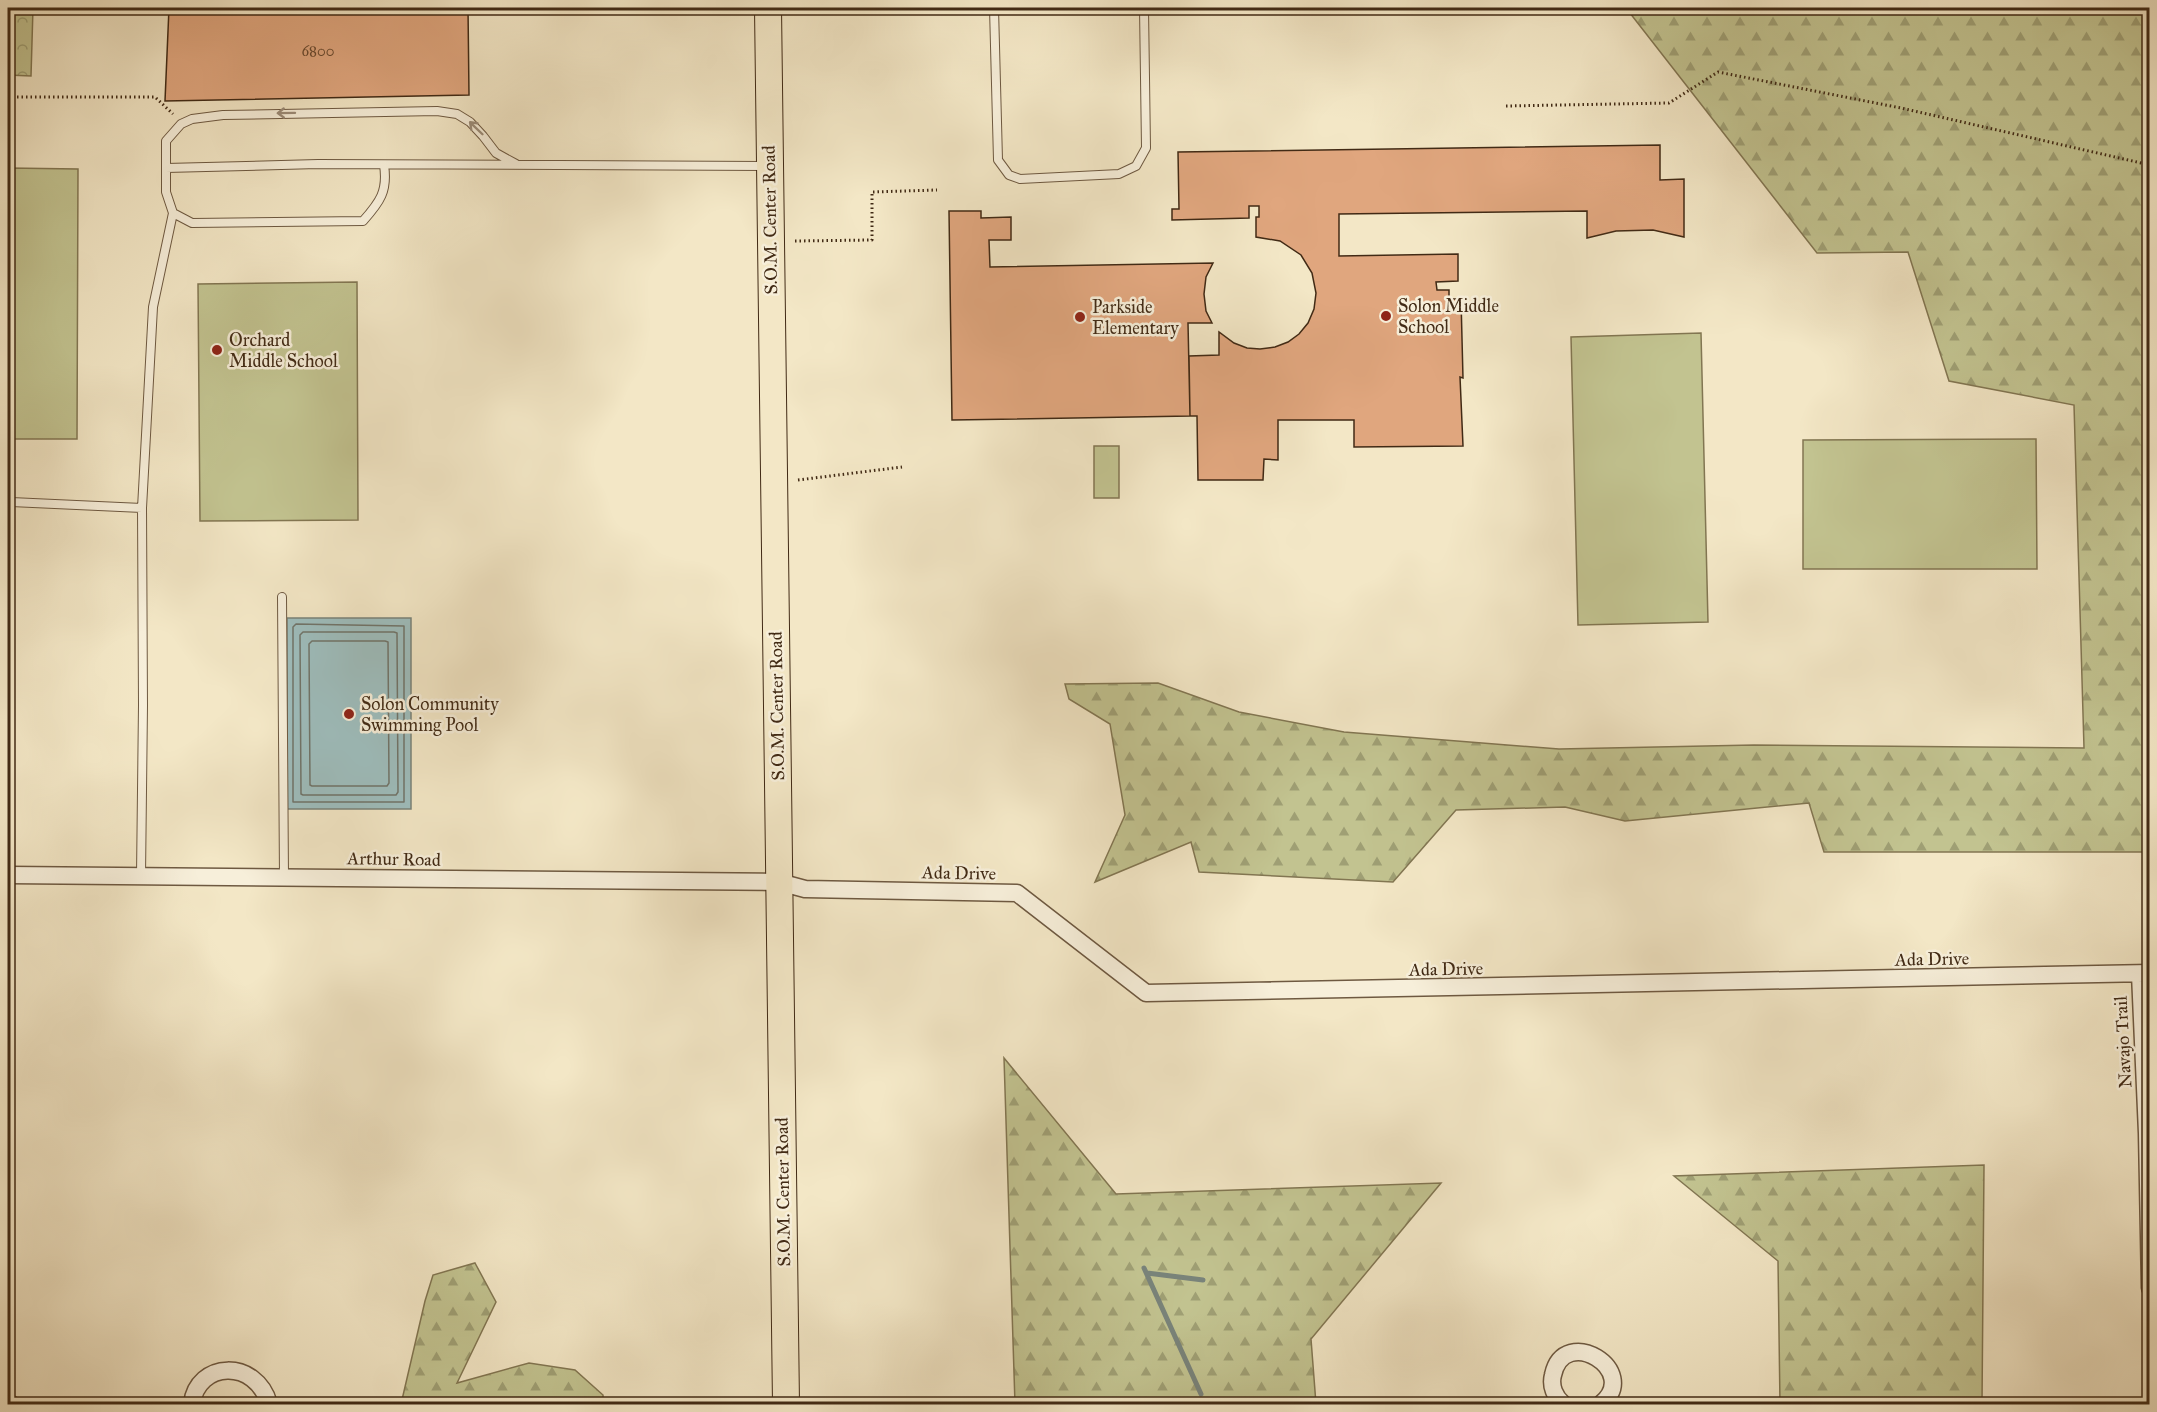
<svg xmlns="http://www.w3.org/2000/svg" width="2157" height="1412" font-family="'IM FELL Great Primer',serif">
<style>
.forest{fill:url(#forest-firs);stroke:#827652;stroke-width:1.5}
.park{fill:url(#park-crowns);stroke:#827652;stroke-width:1.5}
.garden{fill:#c2c390;stroke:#827652;stroke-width:1.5}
.water{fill:#9ebebe;stroke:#79837a;stroke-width:1.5}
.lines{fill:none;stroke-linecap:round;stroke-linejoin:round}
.shore{stroke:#70746a;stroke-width:1.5}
.stream{stroke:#79837a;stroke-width:5}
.building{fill:#e0a67e;stroke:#412a15;stroke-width:1.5}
.lane-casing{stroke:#6e5941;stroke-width:10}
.street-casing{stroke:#6e5941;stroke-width:19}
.primary-casing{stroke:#412a15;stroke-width:28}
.path{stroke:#412a15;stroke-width:3;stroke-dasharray:1.5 3;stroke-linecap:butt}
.lane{stroke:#f7efda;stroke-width:8}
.street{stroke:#f7efda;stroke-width:16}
.primary{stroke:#f3e7c6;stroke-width:26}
.oneway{stroke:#9c8c78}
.poi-dot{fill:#8f2418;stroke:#f7efda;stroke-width:2}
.labels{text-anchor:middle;stroke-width:5;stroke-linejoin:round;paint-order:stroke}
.number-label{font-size:15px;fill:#69492f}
.street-label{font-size:18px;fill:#412a15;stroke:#f7efda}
.poi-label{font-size:18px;fill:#412a15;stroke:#f7efda;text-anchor:start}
</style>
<defs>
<pattern id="forest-firs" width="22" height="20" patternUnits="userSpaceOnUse" patternTransform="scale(1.5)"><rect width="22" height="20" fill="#c2c390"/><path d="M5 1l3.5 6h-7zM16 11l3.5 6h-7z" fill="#9f9f74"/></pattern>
<pattern id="park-crowns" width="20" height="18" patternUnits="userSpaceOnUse" patternTransform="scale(1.5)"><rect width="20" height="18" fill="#c2c390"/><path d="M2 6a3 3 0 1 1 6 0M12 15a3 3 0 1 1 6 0" fill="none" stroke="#9f9f74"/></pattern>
</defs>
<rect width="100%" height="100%" fill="#f3e7c6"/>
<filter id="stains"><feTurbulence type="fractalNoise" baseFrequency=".00333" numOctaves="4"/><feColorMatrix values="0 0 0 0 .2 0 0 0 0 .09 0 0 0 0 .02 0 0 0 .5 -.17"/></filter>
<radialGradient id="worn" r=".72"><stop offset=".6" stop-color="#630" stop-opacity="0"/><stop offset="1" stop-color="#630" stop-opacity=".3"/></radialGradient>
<!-- forest -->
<path class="forest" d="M1626 8H2149V852H1824L1809 803 1625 821 1565 807 1456 810 1393 882 1199 872 1191 842 1095 882 1125 815 1110 724 1069 699 1065 684 1158 683 1239 712 1344 732 1559 749 1754 745 2084 748 2074 405 1949 381 1908 252 1817 253Z
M1004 1058 1116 1194 1441 1183 1311 1339 1316 1404H1015Z
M1984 1165 1982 1404H1780L1778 1261 1674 1176Z
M475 1263 496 1302 457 1383 529 1363 575 1370 603 1395V1404H401L425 1301 433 1275Z"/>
<!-- park -->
<path class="park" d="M8 8H33L31 76 8 75Z"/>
<!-- garden -->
<path class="garden" d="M8 168 78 169 77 439H8Z
M357 282 358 520 200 521 198 284Z
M1701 333 1708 622 1578 625 1571 337Z
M2036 439 2037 569H1803V440Z
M1094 446H1119V498H1094Z"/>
<!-- water -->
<path class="water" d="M287 618H411V809H287Z"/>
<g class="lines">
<!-- shore -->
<path class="shore" d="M296 624 404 626V802H293V627Z
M303 632H394L397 633 398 792 396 795H303L301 794 300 635Z
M312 641H385L388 642 389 783 387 786H312L310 785 309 644Z"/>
<!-- stream -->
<path class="stream" d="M1144 1268 1201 1394
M1147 1273 1203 1280"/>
</g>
<!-- building -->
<path class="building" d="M169 8H468L469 95 165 101Z
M1660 145V180L1684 179V237L1653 230 1616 231 1587 238V211L1339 214V256L1458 254V281L1436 282 1437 290H1449V299H1461L1463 378 1460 377 1463 446 1354 447V420H1278V460L1264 459 1263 480H1198L1197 416H1190L1189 356 1219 355V332L1234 343 1247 348 1260 349 1275 347 1288 342 1299 334 1308 323 1314 309 1316 293 1312 273 1301 255 1280 241 1256 237V217H1259V206H1249V218L1172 220V209H1179L1178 152Z
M949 211H981V218L1011 217V240H989L990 267 1213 263 1206 277 1204 294 1206 311 1212 323H1188L1190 416 952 420Z"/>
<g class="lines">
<defs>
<path id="lane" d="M994 8 998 160 1009 175 1020 179 1119 174 1136 166 1146 148 1144 8
M384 165C388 191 380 202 363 221L192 223 173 213 166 192V168L318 164 769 166
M166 168V141L181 124 192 119 223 115 437 111 457 114 470 122 483 136 496 153 516 164
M11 502 142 508 143 705 141 876
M142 508 153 307 173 213
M282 597 284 877"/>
<path id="street" d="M8 875 779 882 805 889 1017 893 1146 993 2150 973
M2140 974 2147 1133 2150 1288
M8 1403 11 1404
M192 1404C197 1361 256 1358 269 1404
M1563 1404C1555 1397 1550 1386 1553 1375 1564 1323 1642 1371 1601 1404"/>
<path id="primary" d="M768 8 786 1404"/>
</defs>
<!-- lane casing -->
<use href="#lane" class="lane-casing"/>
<!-- street casing -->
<use href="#street" class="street-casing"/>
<!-- primary casing -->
<use href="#primary" class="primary-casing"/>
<!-- path -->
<path class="path" d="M8 97H155L173 114
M1506 106 1669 103 1718 72 1901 108 2150 165
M795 241 872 240V192L937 190
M798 480 902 467"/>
<!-- lane -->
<use href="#lane" class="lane"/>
<!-- street -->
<use href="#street" class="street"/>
<!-- primary -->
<use href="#primary" class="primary"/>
</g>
<!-- one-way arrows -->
<defs><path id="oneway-shaft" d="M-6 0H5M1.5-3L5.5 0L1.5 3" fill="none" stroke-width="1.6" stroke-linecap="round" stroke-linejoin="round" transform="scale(1.5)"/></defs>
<g class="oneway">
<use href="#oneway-shaft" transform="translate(286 113) rotate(179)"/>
<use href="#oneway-shaft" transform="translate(476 128) rotate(-136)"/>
</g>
<!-- markers -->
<g class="poi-dot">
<circle cx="1386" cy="316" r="6"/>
<circle cx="1080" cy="317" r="6"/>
<circle cx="217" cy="350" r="6"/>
<circle cx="349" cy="714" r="6"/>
</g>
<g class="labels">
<!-- number labels -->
<g class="number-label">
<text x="318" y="56">6800</text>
</g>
<!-- street labels -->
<g class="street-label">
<text transform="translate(770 220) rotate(-91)" y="6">S.O.M. Center Road</text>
<text transform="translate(777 706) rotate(-91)" y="6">S.O.M. Center Road</text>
<text transform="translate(394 859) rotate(1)" y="6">Arthur Road</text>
<text transform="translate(959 873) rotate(1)" y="6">Ada Drive</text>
<text transform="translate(1932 959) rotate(-1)" y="6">Ada Drive</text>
<text transform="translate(1446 969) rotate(-1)" y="6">Ada Drive</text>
<text transform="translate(2123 1042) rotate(-93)" y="6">Navajo Trail</text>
<text transform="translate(783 1192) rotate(-91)" y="6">S.O.M. Center Road</text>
</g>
<!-- poi labels -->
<g class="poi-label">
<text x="1398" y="312">Solon Middle<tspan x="1398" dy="21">School</tspan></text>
<text x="1092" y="313">Parkside<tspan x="1092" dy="21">Elementary</tspan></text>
<text x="229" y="346">Orchard<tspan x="229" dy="21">Middle School</tspan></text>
<text x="361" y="710">Solon Community<tspan x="361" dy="21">Swimming Pool</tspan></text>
</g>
</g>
<!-- margin -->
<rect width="2157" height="1412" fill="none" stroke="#f3e7c6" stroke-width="30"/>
<rect x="9" y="9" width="2139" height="1394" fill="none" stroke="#412a15" stroke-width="3"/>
<rect x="15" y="15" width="2127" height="1382" fill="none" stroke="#412a15" stroke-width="1.5"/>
<rect width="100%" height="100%" filter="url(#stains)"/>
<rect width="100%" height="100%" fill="url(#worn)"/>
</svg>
